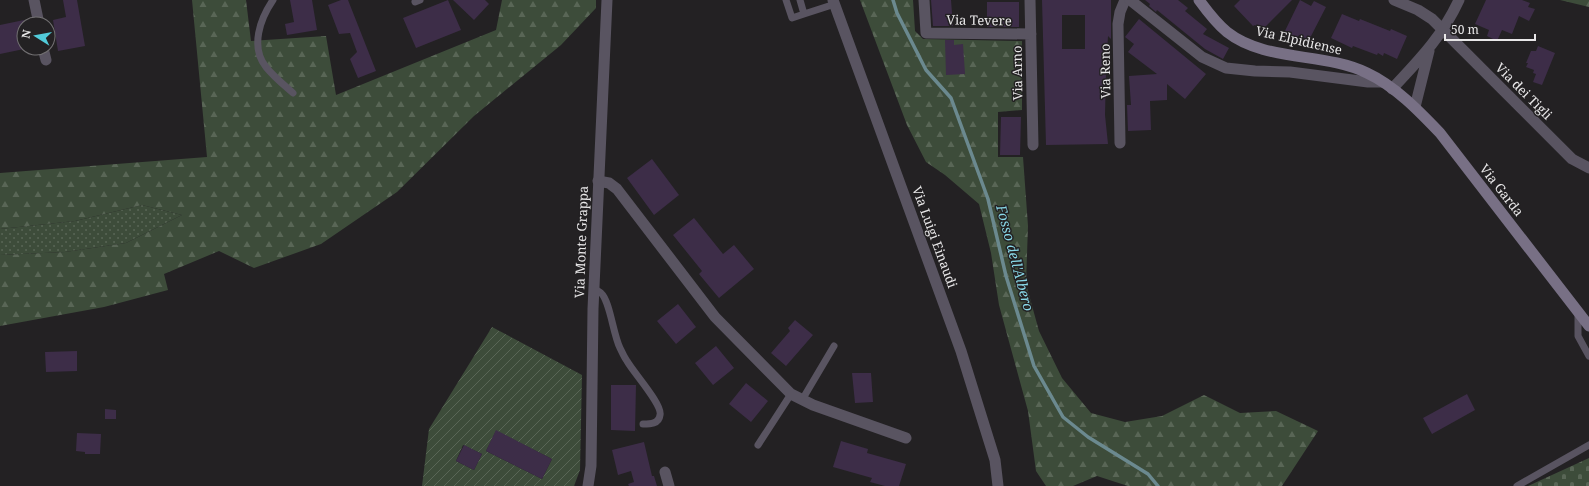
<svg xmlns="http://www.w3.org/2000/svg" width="1589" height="486" font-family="'Noto Serif',serif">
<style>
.grass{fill:url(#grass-dots)}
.forest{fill:url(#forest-firs)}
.cemetery{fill:url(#cemetery-stones)}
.garden{fill:url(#garden-furrows);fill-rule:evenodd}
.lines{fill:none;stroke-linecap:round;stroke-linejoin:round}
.stream{stroke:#6b898f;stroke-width:3.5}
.building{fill:#3d2d48;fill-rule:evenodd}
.service{stroke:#595461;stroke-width:7}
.minor{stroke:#595461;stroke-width:11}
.tertiary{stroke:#595461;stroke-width:11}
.secondary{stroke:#787085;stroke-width:11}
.labels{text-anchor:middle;stroke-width:3;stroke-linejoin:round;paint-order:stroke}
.street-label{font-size:13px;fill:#e8e7e8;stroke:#232123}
.water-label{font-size:14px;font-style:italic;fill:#88d7e6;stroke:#232123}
</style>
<defs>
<pattern id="grass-dots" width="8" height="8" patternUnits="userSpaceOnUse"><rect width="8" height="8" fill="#3d4c3a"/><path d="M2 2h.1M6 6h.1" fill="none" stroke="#596656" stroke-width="1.8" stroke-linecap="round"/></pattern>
<pattern id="forest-firs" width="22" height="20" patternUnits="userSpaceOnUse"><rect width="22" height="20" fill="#3d4c3a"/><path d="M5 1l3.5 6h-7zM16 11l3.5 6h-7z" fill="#596656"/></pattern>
<pattern id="cemetery-stones" width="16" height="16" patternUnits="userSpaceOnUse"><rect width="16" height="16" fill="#3d4c3a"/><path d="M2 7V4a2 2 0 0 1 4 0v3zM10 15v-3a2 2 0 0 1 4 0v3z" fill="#596656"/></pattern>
<pattern id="garden-furrows" width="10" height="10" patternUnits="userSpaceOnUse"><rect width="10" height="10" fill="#3d4c3a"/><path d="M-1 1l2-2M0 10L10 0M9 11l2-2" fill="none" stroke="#596656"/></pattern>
</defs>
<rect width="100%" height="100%" fill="#232123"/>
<!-- grass -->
<path class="grass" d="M142 205 182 215 126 243 65 252 0 255V229L75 221Z"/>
<!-- forest -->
<path class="forest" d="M192 0H246L251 41 326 36 336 95 496 30 502 0H596V8L561 45 474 116 397 192 321 244 254 268 219 251 164 274 168 290 104 307 0 326V255L65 252 126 243 182 215 142 205 75 221 0 229V173L207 157Z
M860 0H913L915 31 923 39 1022 41V110L998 112V157H1023L1028 226 1026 284 1039 331 1062 378 1091 413 1125 422 1162 416 1204 395 1240 413 1276 411 1318 431 1282 486H1128L1097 476 1073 486H1046L1036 471 1028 411 999 305 991 253 979 204 945 175 926 162 907 125Z
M1560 0H1589V7Z"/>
<!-- cemetery -->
<path class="cemetery" d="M1589 458V486H1528Z"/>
<!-- garden -->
<path class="garden" d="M492 327 582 375 580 470 574 486H422L429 429ZM496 431 552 459 542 479 486 451ZM463 445 482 454 474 470 456 461Z"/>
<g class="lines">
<!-- stream -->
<path class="stream" d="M893 0 897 13 926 70 951 98 988 199 1006 276 1034 366 1063 417 1088 437 1148 474 1158 486"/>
</g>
<!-- building -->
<path class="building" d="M63 0H77L85 46 58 51 53 20 66 17Z
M290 0H312L317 30 287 35 285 24 294 22Z
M341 0H348L376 71 358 78 350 59 357 52 350 33 339 34 328 5Z
M448 0 461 30 416 48 403 18Z
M453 0H485L489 4 474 20Z
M931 0H951L953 26H933Z
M1042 0H1111V39L1108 36 1106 73 1105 115 1108 144 1046 145ZM1062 15H1085V49H1062Z
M1145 0H1178L1188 8 1185 11 1207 29 1203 34 1229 48 1223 59 1205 49 1157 10 1156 12 1149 6 1150 4Z
M1240 0H1292L1261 31 1255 25 1253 26 1234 6Z
M1300 0 1311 6 1314 1 1326 7 1309 40 1299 35 1295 42 1283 35Z
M1486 0H1522L1530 3 1528 7 1535 9 1529 21 1519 16 1512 34 1502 30 1497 41 1487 36 1489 30 1475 24Z
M987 2H1019V27H987Z
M1342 14 1359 21 1360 19 1390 31 1391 29 1407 36 1397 59 1384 53 1383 56 1378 53 1377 55 1353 46 1352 48 1331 38Z
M1139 19 1206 74 1185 99 1167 84V100L1150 101 1151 130 1128 131 1127 105H1131L1129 76 1157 74 1128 52 1134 44 1125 37Z
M24 20V49L0 54V25Z
M945 40H954V45L963 44 965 74 946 75Z
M1538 46 1555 53 1542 85 1533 82 1536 74 1533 73 1534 70 1526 67 1528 63H1526L1531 51H1536Z
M1001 117H1021L1020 155H1000Z
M652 159 679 195 654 215 627 178Z
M694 218 723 254 734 245 754 269 719 298 699 274 702 271 673 235Z
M678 304 696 327 676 344 657 321Z
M795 320 813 335 786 366 771 353 790 331 788 328Z
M716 346 734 368 713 385 695 363Z
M77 351V371L46 372 45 352Z
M852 373H871L873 402 855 403Z
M746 383 768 401 751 422 729 404Z
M611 385H636L635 431 611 430Z
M1467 394 1475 410 1432 434 1423 418Z
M105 409 116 410V419H105Z
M496 430 552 459 542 479 486 451Z
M77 433 101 434 100 454H85V452L76 451Z
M841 441 868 449 867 453 906 464 899 486H885L870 482 872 478 833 467Z
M644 442 652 476H654L657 486H629L628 484 634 482 631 471 618 475 612 450Z
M464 445 482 454 474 470 456 461Z"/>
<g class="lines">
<!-- service -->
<path class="service" d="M273 0C260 19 250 47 266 67 273 76 284 85 293 93
M786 0 792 18 804 14 800 0
M415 2 420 0
M804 14 835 4
M593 288C596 290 599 291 601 293 610 301 613 334 620 348 622 352 624 357 627 361 633 372 663 405 660 415 659 424 650 424 643 424
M1578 311V336L1589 356
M802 400 834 346
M758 445 791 394
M1517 486 1589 445"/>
<!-- minor -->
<path class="minor" d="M34 0 39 24
M924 0 926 33 1031 34
M1030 0 1033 145
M1394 0 1418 10 1432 19 1572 159 1589 168
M43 48 46 60
M1392 89C1419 60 1442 37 1459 0
M1415 107 1429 51
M1120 143 1118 24 1120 12 1125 0
M598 181 609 183 617 189 715 317 791 394 813 405 906 438
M665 472 669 486"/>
<!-- tertiary -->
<path class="tertiary" d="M833 0 961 351 995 460 998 486
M1130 0 1202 57 1226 68 1255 71 1290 72 1368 82H1382
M588 486 591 466 593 309 607 0"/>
<!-- secondary -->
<path class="secondary" d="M1199 0C1207 11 1216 23 1227 32 1265 62 1324 52 1367 73 1395 86 1419 111 1440 133L1589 326"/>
</g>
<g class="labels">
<!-- street labels -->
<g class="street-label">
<text transform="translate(979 20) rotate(1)" y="5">Via Tevere</text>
<text transform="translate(1299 40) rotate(13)" y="5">Via Elpidiense</text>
<text transform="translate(1105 71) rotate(-91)" y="5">Via Reno</text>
<text transform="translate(1017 73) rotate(-91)" y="5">Via Arno</text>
<text transform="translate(1524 91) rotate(45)" y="5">Via dei Tigli</text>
<text transform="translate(1502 190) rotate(52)" y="5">Via Garda</text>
<text transform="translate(935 237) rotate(70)" y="5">Via Luigi Einaudi</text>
<text transform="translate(581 242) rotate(-88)" y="5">Via Monte Grappa</text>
</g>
<!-- water labels -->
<g class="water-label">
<text transform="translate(1015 258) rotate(75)" y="5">Fosso dell'Albero</text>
</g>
</g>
<!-- north arrow -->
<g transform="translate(36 36) rotate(281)"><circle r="19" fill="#232123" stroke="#727072"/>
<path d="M0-3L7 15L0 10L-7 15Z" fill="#52cbda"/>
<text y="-6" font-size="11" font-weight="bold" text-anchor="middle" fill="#e8e7e8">N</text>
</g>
<!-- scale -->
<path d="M1445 34v6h90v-6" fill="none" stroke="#e8e7e8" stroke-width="2"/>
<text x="1451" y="34" font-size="12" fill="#e8e7e8" stroke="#232123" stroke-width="3" paint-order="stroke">50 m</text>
</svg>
